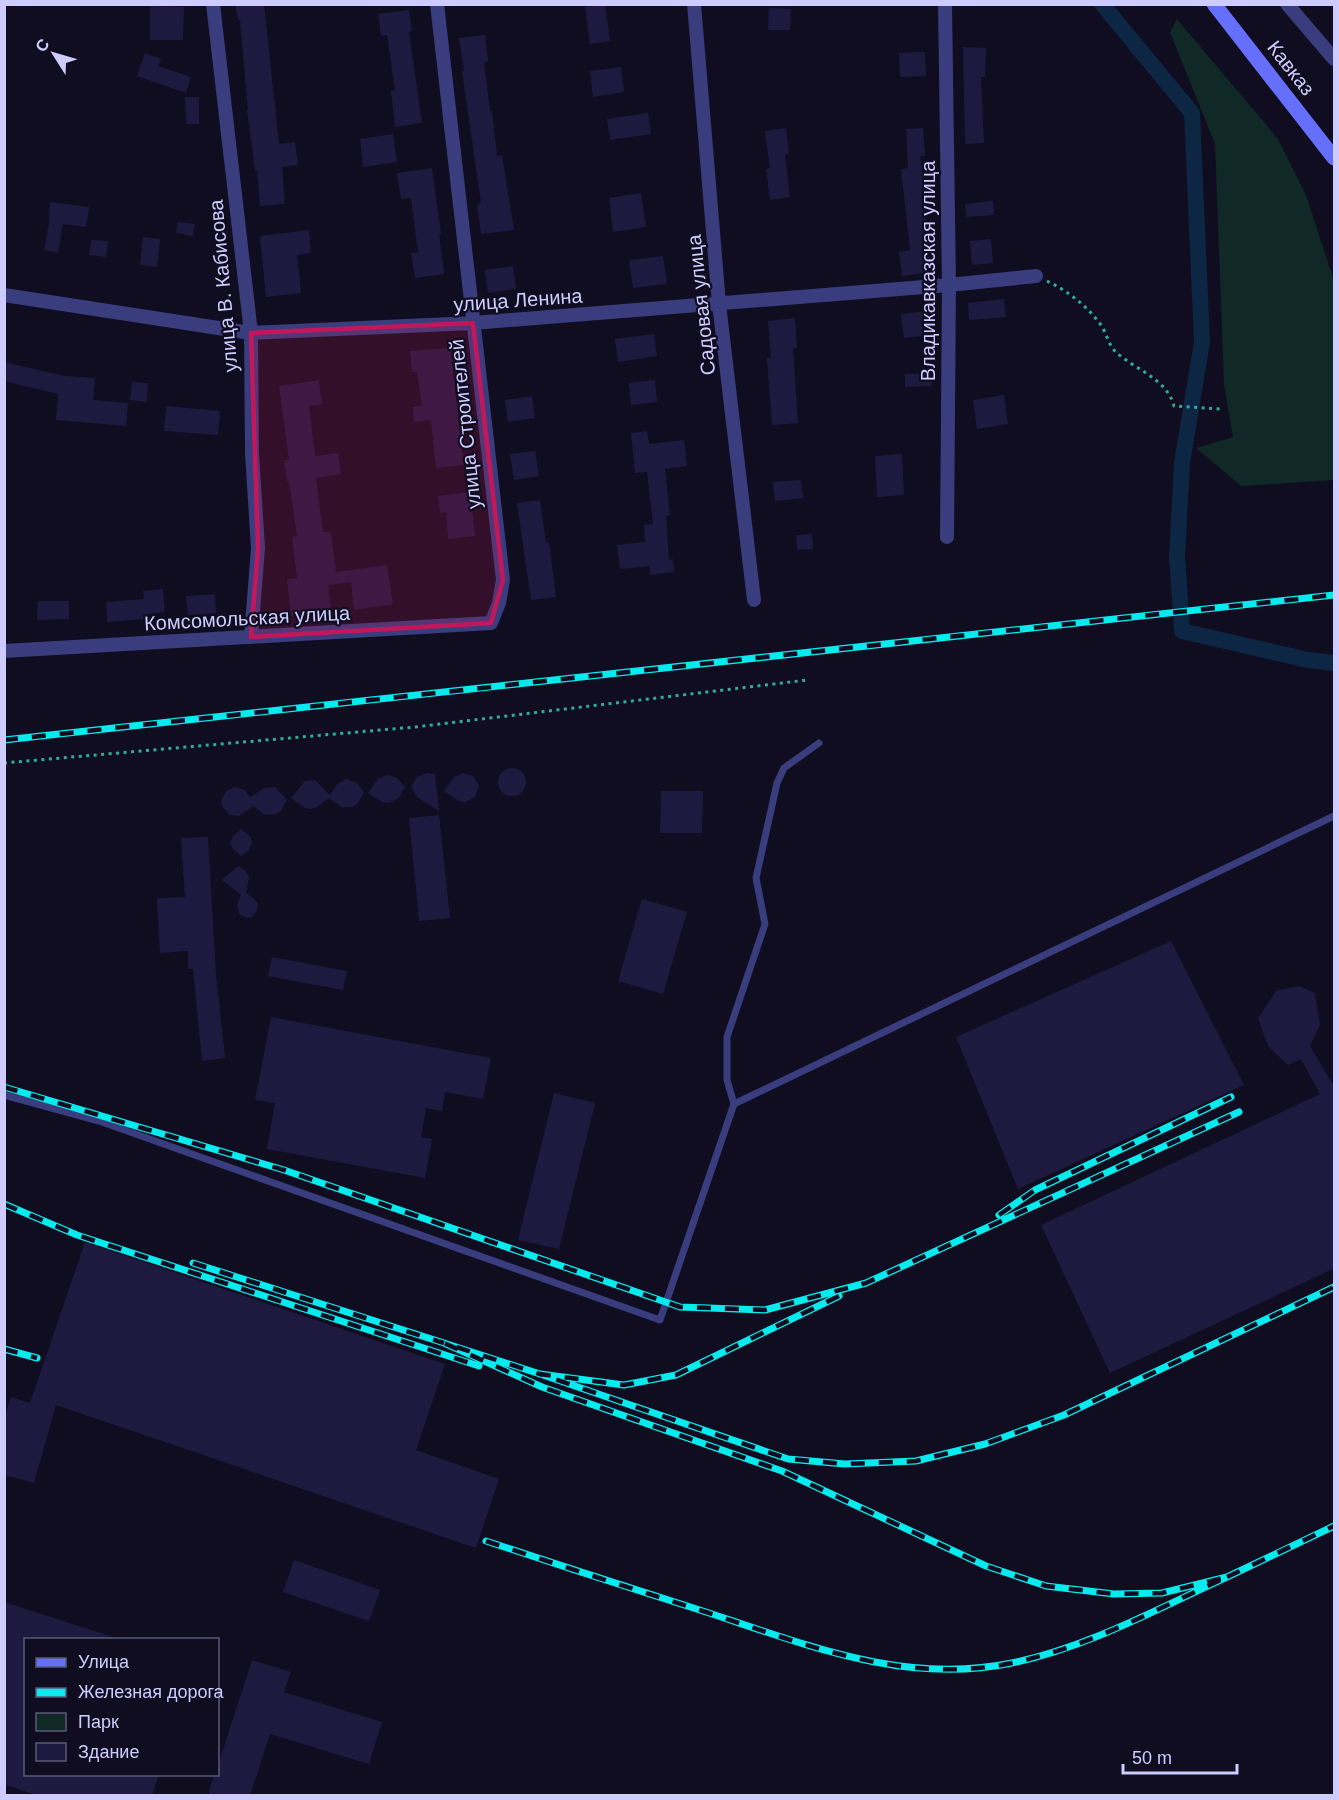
<svg xmlns="http://www.w3.org/2000/svg" width="1339" height="1800" font-family="Helvetica,sans-serif">
<style>
.green{fill:#102926}
.lines{fill:none;stroke-linecap:round;stroke-linejoin:round}
.canal{stroke:#0d2643;stroke-width:16}
.building{fill:#1e1a3f}
.path{stroke:#31ad9b;stroke-width:3;stroke-dasharray:3 4.5;stroke-linecap:butt}
.service{stroke:#393c7d;stroke-width:7}
.minor{stroke:#393c7d;stroke-width:14}
.secondary{stroke:#666ffb;stroke-width:15}
.rail-casing{stroke:#07ebef;stroke-width:7}
.rail{stroke:#0f0d1f;stroke-width:4.5;stroke-dasharray:14;stroke-linecap:butt}
.marked{fill:#c2185b;fill-opacity:0.2;stroke:#c2185b;stroke-width:4.5;stroke-linejoin:round}
.labels{text-anchor:middle;stroke-width:4.5;stroke-linejoin:round;paint-order:stroke}
.street-label{font-size:20px;fill:#ceccfe;stroke:#0f0d1f}
</style>
<rect width="100%" height="100%" fill="#0f0d1f"/>
<!-- green -->
<path class="green" d="M1177 19 1278 139 1306 195 1334 281V480L1241 486 1196 448 1233 437 1224 384 1215 144 1170 32Z"/>
<g class="lines">
<!-- canal -->
<path class="canal" d="M1102 4 1192 113 1202 342 1182 463 1177 556 1182 631 1308 660 1334 663"/>
</g>
<!-- building -->
<path class="building" d="M235 4H264L279 144 295 142 298 165 282 167 285 204 260 206 257 170H255L247 110H248L240 20H238Z
M605 4 610 41 590 44 585 7Z
M150 6 184 7 183 40H150Z
M769 8 791 9 790 30H768Z
M409 10 412 31 409 32 422 123 395 127 391 91 395 90 387 35 381 36 378 14Z
M485 35 488 62H484L490 111H492L497 156 502 155 514 230 481 234 477 204 481 203 462 71H464L459 38Z
M963 47 986 48 985 77H981L984 143 965 144Z
M925 52 926 76 900 77 899 53Z
M145 53 161 59 158 66 191 77 186 93 137 76Z
M621 67 624 92 593 97 590 71Z
M185 97H199V124H186Z
M648 113 651 134 610 140 607 119Z
M786 128 789 154 785 155 790 197 770 200 766 169 770 168 765 131Z
M923 128 925 156H920L925 191H923L928 231 924 232 930 272 902 276 899 252 910 250 901 169 908 168 906 129Z
M393 134 397 162 363 167 360 139Z
M432 168 441 234H439L444 274 415 278 411 253 418 252 411 198 401 199 397 173Z
M641 193 646 227 613 232 609 198Z
M993 201 994 215 966 217 965 204Z
M50 202 89 207 86 227 63 224 58 253 44 250 49 223Z
M178 222 195 224 193 236 176 233Z
M309 230 311 253 297 255 301 293 266 297 260 236Z
M143 237 160 239 157 267 140 265Z
M991 239 993 263 972 265 970 241Z
M91 240 108 241 106 257 89 255Z
M663 256 667 284 633 288 629 260Z
M513 266 516 289 488 293 485 270Z
M1004 299 1006 317 969 320 968 303Z
M927 311 930 335 904 338 901 314Z
M795 318 797 348H793L798 423 772 425 767 358H771L768 321Z
M654 334 657 356 618 362 615 339Z
M450 348 464 465 436 468 431 420 414 422 413 407 422 406 417 372H412L410 351Z
M4 362 65 376 95 378 93 400 128 403 126 426 56 420 58 394 4 381Z
M905 374H931V386L905 387Z
M319 380 322 404 309 406 315 456 338 453 341 474 316 478 323 532H331L336 572 387 565 393 604 354 610 351 582 328 585 331 611 291 616 287 579 297 578 292 537 297 536 289 481H287L284 460H289L279 386Z
M655 380 657 402 631 405 629 383Z
M132 382 148 383 147 402 130 400Z
M1004 395 1008 424 977 429 973 400Z
M532 396 535 418 508 422 505 400Z
M166 406 220 411 218 435 164 431Z
M647 431 649 444 684 440 687 466 665 469 670 515 666 516 669 560 673 559 674 572 650 575V566L620 569 617 545 645 542 644 525 653 524 647 472 635 473 631 433Z
M535 451 539 476 514 480 510 454Z
M902 454 904 495 877 497 875 456Z
M801 480 803 498 775 501 773 482Z
M470 492 475 536 448 539 446 512 440 513 438 496Z
M540 500 546 543 549 542 556 597 531 600 517 503Z
M812 534 813 549 797 550 796 535Z
M163 589 165 612 143 615V619L107 622 106 602 144 599 143 591Z
M215 594 216 613 188 615 186 596Z
M38 601H69V619L37 620Z
M498 782a14 14 0 1 1 28 0a14 14 0 1 1-28 0Z
M427 773 435 774 439 811 417 797 411 787 417 777Z
M463 773 473 776 479 786 475 797 465 802 459 801 444 791 454 777Z
M387 775 397 778 405 787 399 798 388 803 382 802 368 793 378 779Z
M346 779 357 783 364 792 358 803 353 807H342L329 798 317 807 311 809 305 808 291 798 305 781 315 780 330 795 337 784Z
M235 787 245 790 250 797 264 788 275 787 287 800 281 811 276 814 265 815 253 806 239 816 230 815 222 806 221 801 226 791Z
M661 791H703L702 833H660Z
M439 815 450 918 419 921 409 818Z
M241 829 251 837 252 843 249 850 241 856 233 849 230 843 233 836Z
M208 837 216 975 225 1058 202 1061 193 969H188V951L160 953 157 898 185 897 181 838Z
M238 866 246 871 249 877 246 893 254 899 258 904 257 911 252 917 247 918 239 914 237 905 241 895 222 880Z
M642 899 687 912 663 994 618 981Z
M1171 941 1244 1085 1018 1189 956 1037Z
M272 957 347 971 343 990 268 976Z
M1298 986 1315 993 1320 1025 1310 1046 1335 1088V1268L1110 1373 1041 1225 1320 1094 1301 1059 1288 1065 1268 1046 1258 1018 1276 991Z
M271 1017 491 1058 483 1099 445 1092 442 1111 426 1108 421 1137 432 1139 425 1178 267 1149 275 1103 255 1100Z
M554 1093 595 1103 559 1249 518 1240Z
M85 1242 445 1364 416 1450 499 1479 476 1548 56 1405 34 1483 4 1475V1419L11 1397 30 1403Z
M294 1560 380 1590 369 1621 283 1592Z
M4 1602 113 1637 112 1640H26V1774H159L152 1796H39L4 1784Z
M252 1660 291 1672 284 1692 382 1722 369 1764 270 1734 250 1796H208L214 1774H218V1765Z"/>
<g class="lines">
<!-- path -->
<path class="path" d="M1047 281C1068 291 1087 306 1101 325 1107 334 1109 347 1117 353 1136 370 1167 379 1174 406L1221 409
M4 763 415 727 807 680"/>
<!-- service -->
<path class="service" d="M4 1095 99 1121 660 1320 734 1104 1334 816
M734 1104 727 1080V1037L765 924 756 878 777 783 784 768 819 743"/>
<!-- minor -->
<path class="minor" d="M213 4 251 333 252 453 258 548 251 637
M694 4 719 304 754 600
M945 4 949 285 947 537
M1287 4 1334 59
M4 295 251 333 473 323 949 285 1036 276
M4 651 491 623 499 603 503 580 437 4"/>
<!-- secondary -->
<path class="secondary" d="M1214 4 1334 158"/>
<defs>
<path id="rail" d="M4 740 1334 595
M4 1087 284 1170 680 1307 765 1310 866 1283 1239 1112
M4 1204 77 1235 479 1366
M999 1215 1035 1190 1231 1097
M193 1263 444 1343
M839 1296 676 1375 624 1385 540 1374 788 1459 845 1464 916 1461 985 1444 1064 1415 1334 1287
M4 1349 37 1358
M486 1541C559 1565 633 1589 706 1612 807 1645 904 1685 1012 1663 1088 1647 1157 1609 1227 1577L1162 1593 1114 1594 1046 1586 986 1566 782 1471 542 1387 444 1343 540 1374
M1227 1577 1334 1526"/>
</defs>
<!-- rail casing -->
<use href="#rail" class="rail-casing"/>
<!-- rail -->
<use href="#rail" class="rail"/>
</g>
<!-- marked area -->
<path class="marked" d="M473 323 503 580 491 623 251 637 258 548 251 333Z"/>
<g class="labels">
<!-- street labels -->
<g class="street-label">
<text transform="translate(1291 68) rotate(52)" y="7">Кавказ</text>
<text transform="translate(928 271) rotate(-90)" y="7">Владикавказская улица</text>
<text transform="translate(223 286) rotate(-95)" y="7">улица В. Кабисова</text>
<text transform="translate(518 300) rotate(-4)" y="7">улица Ленина</text>
<text transform="translate(701 305) rotate(-96)" y="7">Садовая улица</text>
<text transform="translate(465 424) rotate(-96)" y="7">улица Строителей</text>
<text transform="translate(247 618) rotate(-3)" y="7">Комсомольская улица</text>
</g>
</g>
<!-- border -->
<rect width="1339" height="1800" fill="none" stroke="#ceccfe" stroke-width="12"/>
<!-- legend -->
<rect x="24" y="1638" width="195" height="138" fill="#0f0d1f" stroke="#5b5978" stroke-width="1.5"/>
<rect x="36" y="1658" width="30" height="9" fill="#666ffb" stroke="#5b5978" stroke-width="1.5"/>
<text x="78" y="1668" font-size="18" fill="#ceccfe">Улица</text>
<rect x="36" y="1688" width="30" height="9" fill="#07ebef" stroke="#5b5978" stroke-width="1.5"/>
<text x="78" y="1698" font-size="18" fill="#ceccfe">Железная дорога</text>
<rect x="36" y="1713" width="30" height="18" fill="#102926" stroke="#5b5978" stroke-width="1.5"/>
<text x="78" y="1728" font-size="18" fill="#ceccfe">Парк</text>
<rect x="36" y="1743" width="30" height="18" fill="#1e1a3f" stroke="#5b5978" stroke-width="1.5"/>
<text x="78" y="1758" font-size="18" fill="#ceccfe">Здание</text>
<!-- north arrow -->
<g transform="translate(54 54) rotate(307)" stroke="#0f0d1f" stroke-width="4.5" paint-order="stroke">
<path d="M0-4.5L10 22L0 15L-10 22Z" fill="#ceccfe"/>
<text y="-9" font-size="16" font-weight="bold" text-anchor="middle" fill="#ceccfe">С</text>
</g>
<!-- scale -->
<path d="M1123 1764v9h114v-9" fill="none" stroke="#ceccfe" stroke-width="3"/>
<text x="1132" y="1764" font-size="18" fill="#ceccfe" stroke="#0f0d1f" stroke-width="4.5" paint-order="stroke">50 m</text>
</svg>
